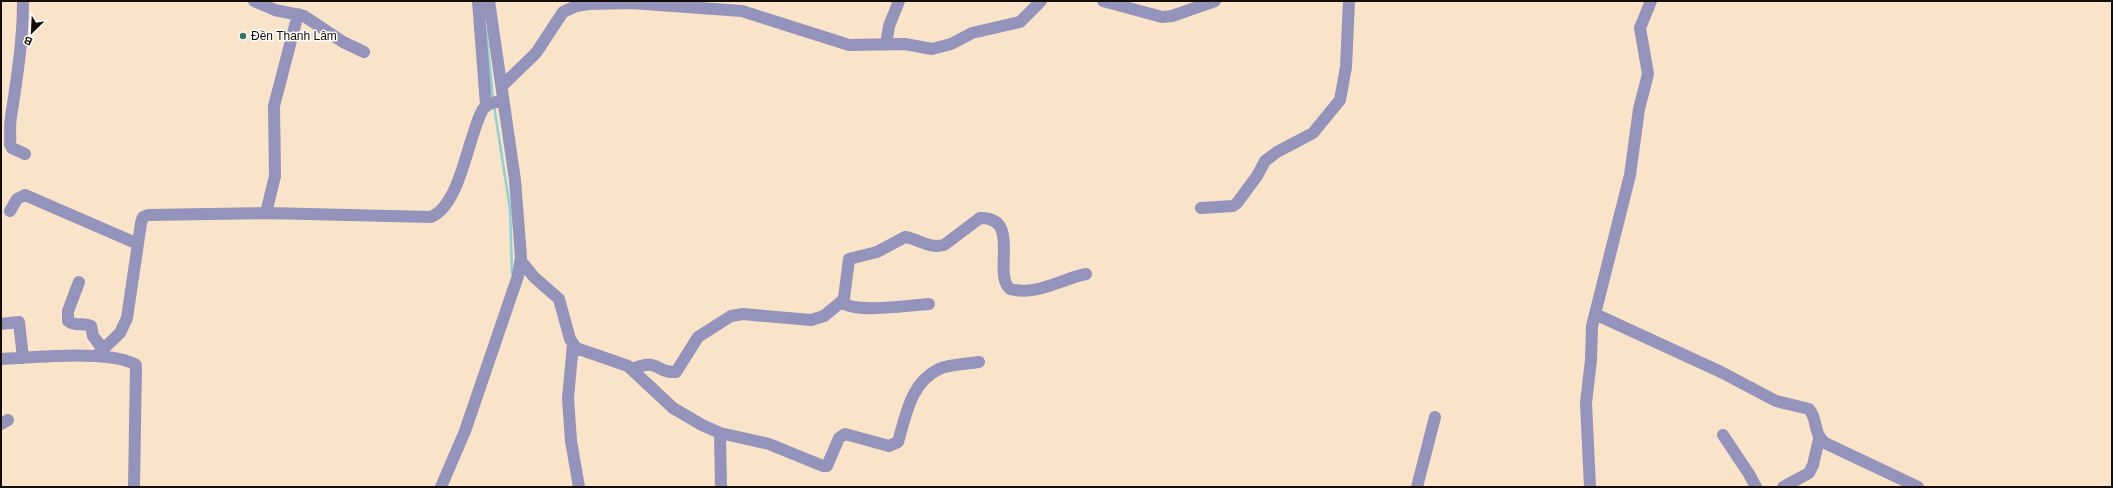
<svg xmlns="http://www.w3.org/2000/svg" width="2113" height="488" font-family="Helvetica,sans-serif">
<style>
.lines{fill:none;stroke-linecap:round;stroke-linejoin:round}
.stream{stroke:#8fd2d3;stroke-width:2.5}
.minor{stroke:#9393bb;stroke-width:12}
.poi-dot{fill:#397662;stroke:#fff;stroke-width:1.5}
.labels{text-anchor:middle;stroke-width:3;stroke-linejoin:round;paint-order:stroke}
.poi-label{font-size:12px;fill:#140d05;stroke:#fff;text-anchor:start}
</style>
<rect width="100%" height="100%" fill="#f9e3c9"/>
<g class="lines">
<!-- stream -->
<path class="stream" d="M486 29 493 99
M494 106 510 209 512 274"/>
<!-- minor -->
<path class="minor" d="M23 1C23 42 17 77 11 117 9 126 11 135 10 144L12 148 25 154
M254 1 275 10 304 16 343 42 364 52
M478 1 486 105
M1103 1 1162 17 1172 16 1215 1
M886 45 889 26 899 1
M502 86 536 53 563 12 576 6 589 4 631 3 742 11 849 45 905 44 932 49 951 44 972 33 1020 22 1041 1
M1201 208 1233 206 1237 203 1257 176 1265 161 1277 152 1313 133 1340 100 1346 67 1349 1
M10 211 17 199 25 195 138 244
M266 213 275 176 274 106 298 14
M521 261 534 277 559 299 570 339 576 348 628 366 673 408 702 425 720 433 769 444 823 466H827L839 438 845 434 889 446 898 442C906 415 911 382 939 369 950 364 967 364 979 362
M79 282 68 311V321C75 327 84 322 91 326L93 336 103 349
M841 302C856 314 910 305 929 304
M1595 314 1721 372 1776 401 1809 409C1818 419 1813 434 1825 443L1918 487
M1 324 19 322 23 358
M573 344 568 398 571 441 579 487
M96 356 120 333 127 318 141 223 143 217 148 215 266 213 431 217C461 205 468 135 483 109L489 104 503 100
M1 359C31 358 112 349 136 365L134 487
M632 369C660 357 656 374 676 372L698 337 731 316 743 314 811 320 824 316 841 302 844 298 849 259 877 252 905 237C919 239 929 249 944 245L980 218C1022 217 992 273 1010 289 1037 296 1061 279 1086 274
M1 424 8 420
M720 433 721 487
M1723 435 1749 474 1756 487
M441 487 465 431 518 276 521 257 515 180 489 1
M1417 487 1435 417
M1590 487 1586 403 1591 360 1592 326 1630 175 1639 109 1648 74 1640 28 1651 1
M1783 487 1809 473 1813 465 1819 439"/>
</g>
<!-- markers -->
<circle class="poi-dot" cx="243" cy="36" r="4"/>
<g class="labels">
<!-- poi labels -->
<g class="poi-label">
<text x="251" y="40">Đền Thanh Lâm</text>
</g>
</g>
<!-- border -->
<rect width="2113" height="488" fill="none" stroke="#140d05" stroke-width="4"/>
<!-- north arrow -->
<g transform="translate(32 32) rotate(204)" stroke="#ffffff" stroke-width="3" paint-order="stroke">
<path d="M0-3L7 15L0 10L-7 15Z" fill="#140d05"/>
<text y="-6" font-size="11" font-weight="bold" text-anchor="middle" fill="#140d05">B</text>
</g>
</svg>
